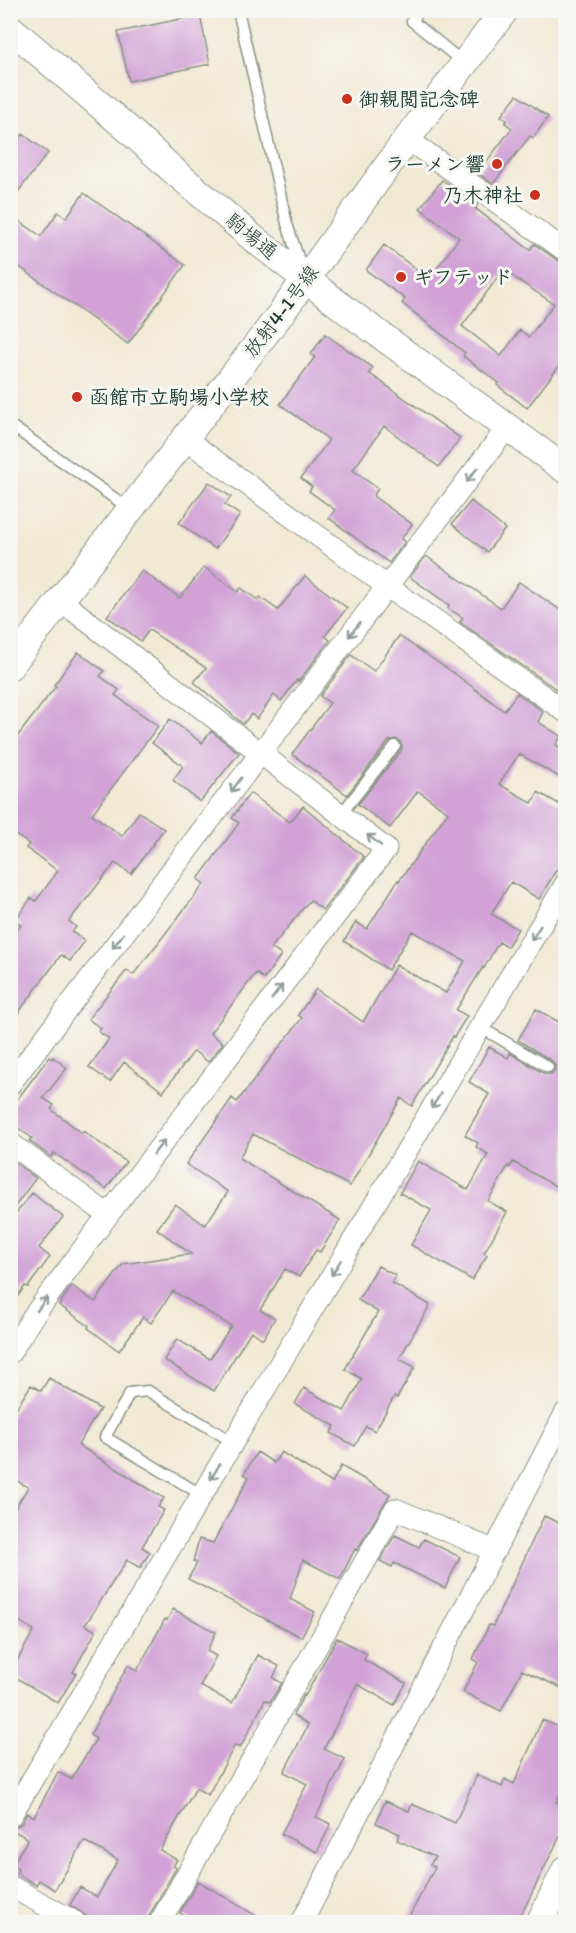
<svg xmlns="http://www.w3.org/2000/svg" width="576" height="1933" font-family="Itim,'Klee One',sans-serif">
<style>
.building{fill:#d2a2d7;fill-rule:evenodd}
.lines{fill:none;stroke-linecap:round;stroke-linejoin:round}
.service-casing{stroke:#889384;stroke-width:13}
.minor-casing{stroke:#889384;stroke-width:23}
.tertiary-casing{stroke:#889384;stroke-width:29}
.service{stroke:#fff;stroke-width:10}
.minor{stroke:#fff;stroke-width:21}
.tertiary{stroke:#fff;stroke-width:27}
.oneway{stroke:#8f9e9a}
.poi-dot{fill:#c8321e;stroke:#f6f6f2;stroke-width:2}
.labels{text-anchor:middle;stroke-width:6;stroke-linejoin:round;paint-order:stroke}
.poi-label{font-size:20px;font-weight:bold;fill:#1f3d34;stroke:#f6f6f2;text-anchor:start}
.street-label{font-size:20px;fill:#1f3d34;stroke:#f6f6f2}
</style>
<rect width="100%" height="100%" fill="#f6f6f2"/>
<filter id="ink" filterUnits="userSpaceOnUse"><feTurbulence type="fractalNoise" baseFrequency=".0167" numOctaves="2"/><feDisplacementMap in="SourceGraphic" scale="12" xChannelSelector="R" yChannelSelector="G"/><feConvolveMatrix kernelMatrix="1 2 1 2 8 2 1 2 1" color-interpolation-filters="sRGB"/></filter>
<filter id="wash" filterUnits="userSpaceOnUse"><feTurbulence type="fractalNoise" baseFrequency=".008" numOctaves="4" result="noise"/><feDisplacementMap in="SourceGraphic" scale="24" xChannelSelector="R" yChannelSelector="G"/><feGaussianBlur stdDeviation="1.35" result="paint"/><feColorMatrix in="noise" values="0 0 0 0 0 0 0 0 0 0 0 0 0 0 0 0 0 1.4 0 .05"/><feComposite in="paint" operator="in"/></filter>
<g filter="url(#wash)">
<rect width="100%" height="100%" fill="#f2e9d5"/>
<g id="blocks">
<!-- building -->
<path class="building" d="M200 15 210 64 129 81 118 32Z
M517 95 548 117 533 138 530 136 493 184 478 173 512 128 505 123 507 120 501 116Z
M23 134 48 153 10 202V151Z
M442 180 478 204 475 208 530 250 534 244 559 261 566 264V357L527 408 497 385 499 383 463 356 465 353 402 303 405 299 366 270 384 245 429 279 459 238 420 208ZM503 270 554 304 529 337 520 330 501 356 462 326Z
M84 193 185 265 128 344 10 260V215L41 236 58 212 66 218Z
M325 334 373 368 369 373 460 438 439 467 384 426 353 470 378 489 373 496 412 524 401 539 405 542 389 563 329 518 335 510 309 491 312 487 301 478 329 440 280 404 315 357 311 354Z
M209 482 231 497 225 505 240 515 215 549 179 523Z
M471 501 505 529 487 552 452 524Z
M426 556 501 608 519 582 566 614V682L559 691 460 622 463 618 448 608 449 605 410 577Z
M204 567 238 592 241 588 258 600 260 597 278 610 305 576 347 608 325 636 330 640 299 681 297 680 281 701 274 695 257 719 251 714 243 724 194 682 206 668 149 630 141 641 107 616 142 571 180 598Z
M399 636 458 676 504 711 517 693 543 712 538 722 561 736 556 745 566 751V781L519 754 499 784 532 803 538 792 566 808V854L539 899 511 882 491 914 518 929 507 947 499 942 484 968 483 967 456 1010 467 1016 454 1037 453 1036 412 1106 401 1098 350 1186 253 1134 239 1158 340 1220 320 1252 316 1250 299 1277 285 1269 260 1310 275 1318 263 1339 251 1331 214 1391 164 1360 177 1339 210 1359 231 1326 173 1291 151 1323 143 1317 119 1351 88 1328 89 1326 59 1305 72 1286 95 1302 123 1264 191 1254 157 1229 175 1204 205 1225 228 1192 186 1164 232 1098 237 1102 302 1018 298 1015 316 989 363 1022 396 965 446 993 465 961 412 931 388 970 344 941 356 922 367 929 398 880 399 881 448 812 418 791 390 828 358 804 401 751 402 747 400 741 396 739 389 741 347 795 292 754 330 703 320 696 351 655 374 671Z
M78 652 104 671 100 676 119 690 115 695 158 726 92 814 122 836 139 812 164 829 131 874 115 863 69 921 76 927 72 932 85 941 70 961 61 955 10 1024V940L21 925 15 920 31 898 36 901 58 871 26 848 29 844 10 831V746L56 686 54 685Z
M170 719 202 743 211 731 239 753 200 802 173 780 183 766 152 743Z
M250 793 290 822 303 806 364 857 323 910 310 900 271 948 281 955 264 979 256 973 210 1033 223 1043 208 1062 194 1051 163 1092 124 1062 110 1082 89 1067 109 1039 99 1032 101 1028 88 1019 127 970 133 975 204 884 198 879 239 823 232 818Z
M536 1009 566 1026V1192L513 1162 510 1167 508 1166 488 1201 507 1212 484 1253 487 1255 472 1280 411 1245 431 1210 400 1193 418 1161 468 1190 488 1154 476 1147 478 1143 465 1135 489 1094 469 1082 489 1047 508 1058 510 1053 545 1074H551L555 1070V1066L552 1061 518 1040Z
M49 1057 52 1059 53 1057 67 1068 43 1098 54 1105 51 1109 82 1133 83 1131 126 1162 106 1189 54 1153 51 1157 29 1141 32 1138 10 1122V1109Z
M14 1162 36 1178 10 1213V1167Z
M32 1193 63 1217 39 1248 50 1257 28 1287 25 1286 10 1307V1221Z
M378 1266 396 1276 392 1283 430 1305 399 1359 415 1367 397 1398 394 1397 375 1431 366 1426 355 1446 331 1433 335 1426 295 1404 304 1388 344 1411 362 1379 345 1369 378 1312 358 1300Z
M49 1378 100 1409 78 1445 164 1498 158 1507 164 1510 142 1547 150 1552 140 1568 127 1560 85 1625 96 1631 73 1672 76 1673 58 1703 10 1674 34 1630 10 1616V1517L28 1487 10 1477V1418L31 1385 41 1391Z
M257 1452 274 1463 281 1452 332 1483 341 1466 390 1494 357 1550 355 1549 340 1579 303 1560 290 1599 315 1612 301 1637 188 1579 197 1563 193 1561 199 1539 213 1543 249 1477 244 1474Z
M544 1516 566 1526V1690L522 1670 501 1711 463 1692 478 1662 473 1659 489 1625 493 1626Z
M395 1535 419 1547 424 1539 460 1557 445 1588 394 1563 392 1567 380 1561Z
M173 1609 216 1632 207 1651 216 1656 200 1686 232 1703 258 1655 279 1666 273 1678 282 1683 270 1702 265 1700 240 1748 235 1745 208 1795 196 1788 160 1850 177 1860 173 1866 176 1868 145 1923H97L70 1905 80 1887 97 1897 118 1860 84 1841 55 1890 39 1880 36 1885 16 1873 18 1869 12 1865 28 1839 11 1829 21 1824 27 1813 34 1817 58 1772 71 1779 96 1739 90 1735 128 1665 137 1671 165 1619 167 1620Z
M337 1638 367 1654 364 1660 406 1683 394 1705 357 1684 324 1749 345 1759 316 1817 331 1824 317 1852 281 1834 307 1784 284 1772 308 1725 293 1715 304 1695 305 1696Z
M542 1720 566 1730V1783L556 1802 566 1807V1824L517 1923H406L435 1867 430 1865 435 1857 397 1840 400 1834 376 1823 385 1801 409 1811 412 1804 455 1823 477 1775 502 1787 505 1779 514 1784Z
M198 1881 268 1923H195L180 1913Z"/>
</g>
</g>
<g filter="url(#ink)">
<use href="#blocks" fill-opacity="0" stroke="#889384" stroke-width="1.5"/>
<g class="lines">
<defs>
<path id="service" d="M238 10 287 224 302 269
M420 10 412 21 464 63
M10 425 130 509
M341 814 395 746
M480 1027 548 1067
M202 1495 105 1437 130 1393 148 1391 233 1442"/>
<path id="minor" d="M407 139 566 251
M184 438 388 587 566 712
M10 1084 507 428
M10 1143 108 1215
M10 1353 32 1318 108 1215 386 849 61 601
M10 1817 566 883
M10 1886 75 1922
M160 1922 395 1509 495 1551
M302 1922 566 1412"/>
<path id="tertiary" d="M10 28 128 129 175 172 254 239 346 310 566 470
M10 666 282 312 407 139 505 10
M540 1922 566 1869"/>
</defs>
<!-- service casing -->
<use href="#service" class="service-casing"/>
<!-- minor casing -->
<use href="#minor" class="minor-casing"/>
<!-- tertiary casing -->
<use href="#tertiary" class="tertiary-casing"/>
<!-- service -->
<use href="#service" class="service"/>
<!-- minor -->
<use href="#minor" class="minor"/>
<!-- tertiary -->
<use href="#tertiary" class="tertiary"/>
</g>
<!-- one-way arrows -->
<defs><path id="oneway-shaft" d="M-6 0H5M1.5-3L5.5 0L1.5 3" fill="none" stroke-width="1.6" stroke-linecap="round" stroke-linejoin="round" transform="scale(1.5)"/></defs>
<g class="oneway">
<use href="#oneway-shaft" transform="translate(472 475) rotate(127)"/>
<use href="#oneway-shaft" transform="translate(354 630) rotate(128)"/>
<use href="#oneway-shaft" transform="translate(236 785) rotate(127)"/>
<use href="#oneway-shaft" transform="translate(374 840) rotate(-142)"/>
<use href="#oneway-shaft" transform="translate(536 933) rotate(121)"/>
<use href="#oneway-shaft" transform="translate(118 941) rotate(127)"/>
<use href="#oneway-shaft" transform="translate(277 992) rotate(-53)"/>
<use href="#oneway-shaft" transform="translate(436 1101) rotate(121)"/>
<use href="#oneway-shaft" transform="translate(159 1147) rotate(-53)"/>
<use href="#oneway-shaft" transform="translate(336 1268) rotate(121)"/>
<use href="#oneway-shaft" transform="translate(42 1304) rotate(-54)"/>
<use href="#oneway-shaft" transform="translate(215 1472) rotate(121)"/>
</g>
</g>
<!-- markers -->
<g class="poi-dot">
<circle cx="347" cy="99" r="6"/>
<circle cx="497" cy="164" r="6"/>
<circle cx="535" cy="195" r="6"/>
<circle cx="401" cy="277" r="6"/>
<circle cx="77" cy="397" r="6"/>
</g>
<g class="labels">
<!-- poi labels -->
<g class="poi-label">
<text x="359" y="106">御親閲記念碑</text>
<text x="485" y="171" text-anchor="end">ラーメン響</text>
<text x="523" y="202" text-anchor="end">乃木神社</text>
<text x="413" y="284">ギフテッド</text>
<text x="89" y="404">函館市立駒場小学校</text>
</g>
<!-- street labels -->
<g class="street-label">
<text transform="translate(252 236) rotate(39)" y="7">駒場通</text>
<text transform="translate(281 311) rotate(-53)" y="7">放射4-1号線</text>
</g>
</g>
<!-- margin -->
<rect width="576" height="1933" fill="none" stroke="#f6f6f2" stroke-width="36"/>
</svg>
